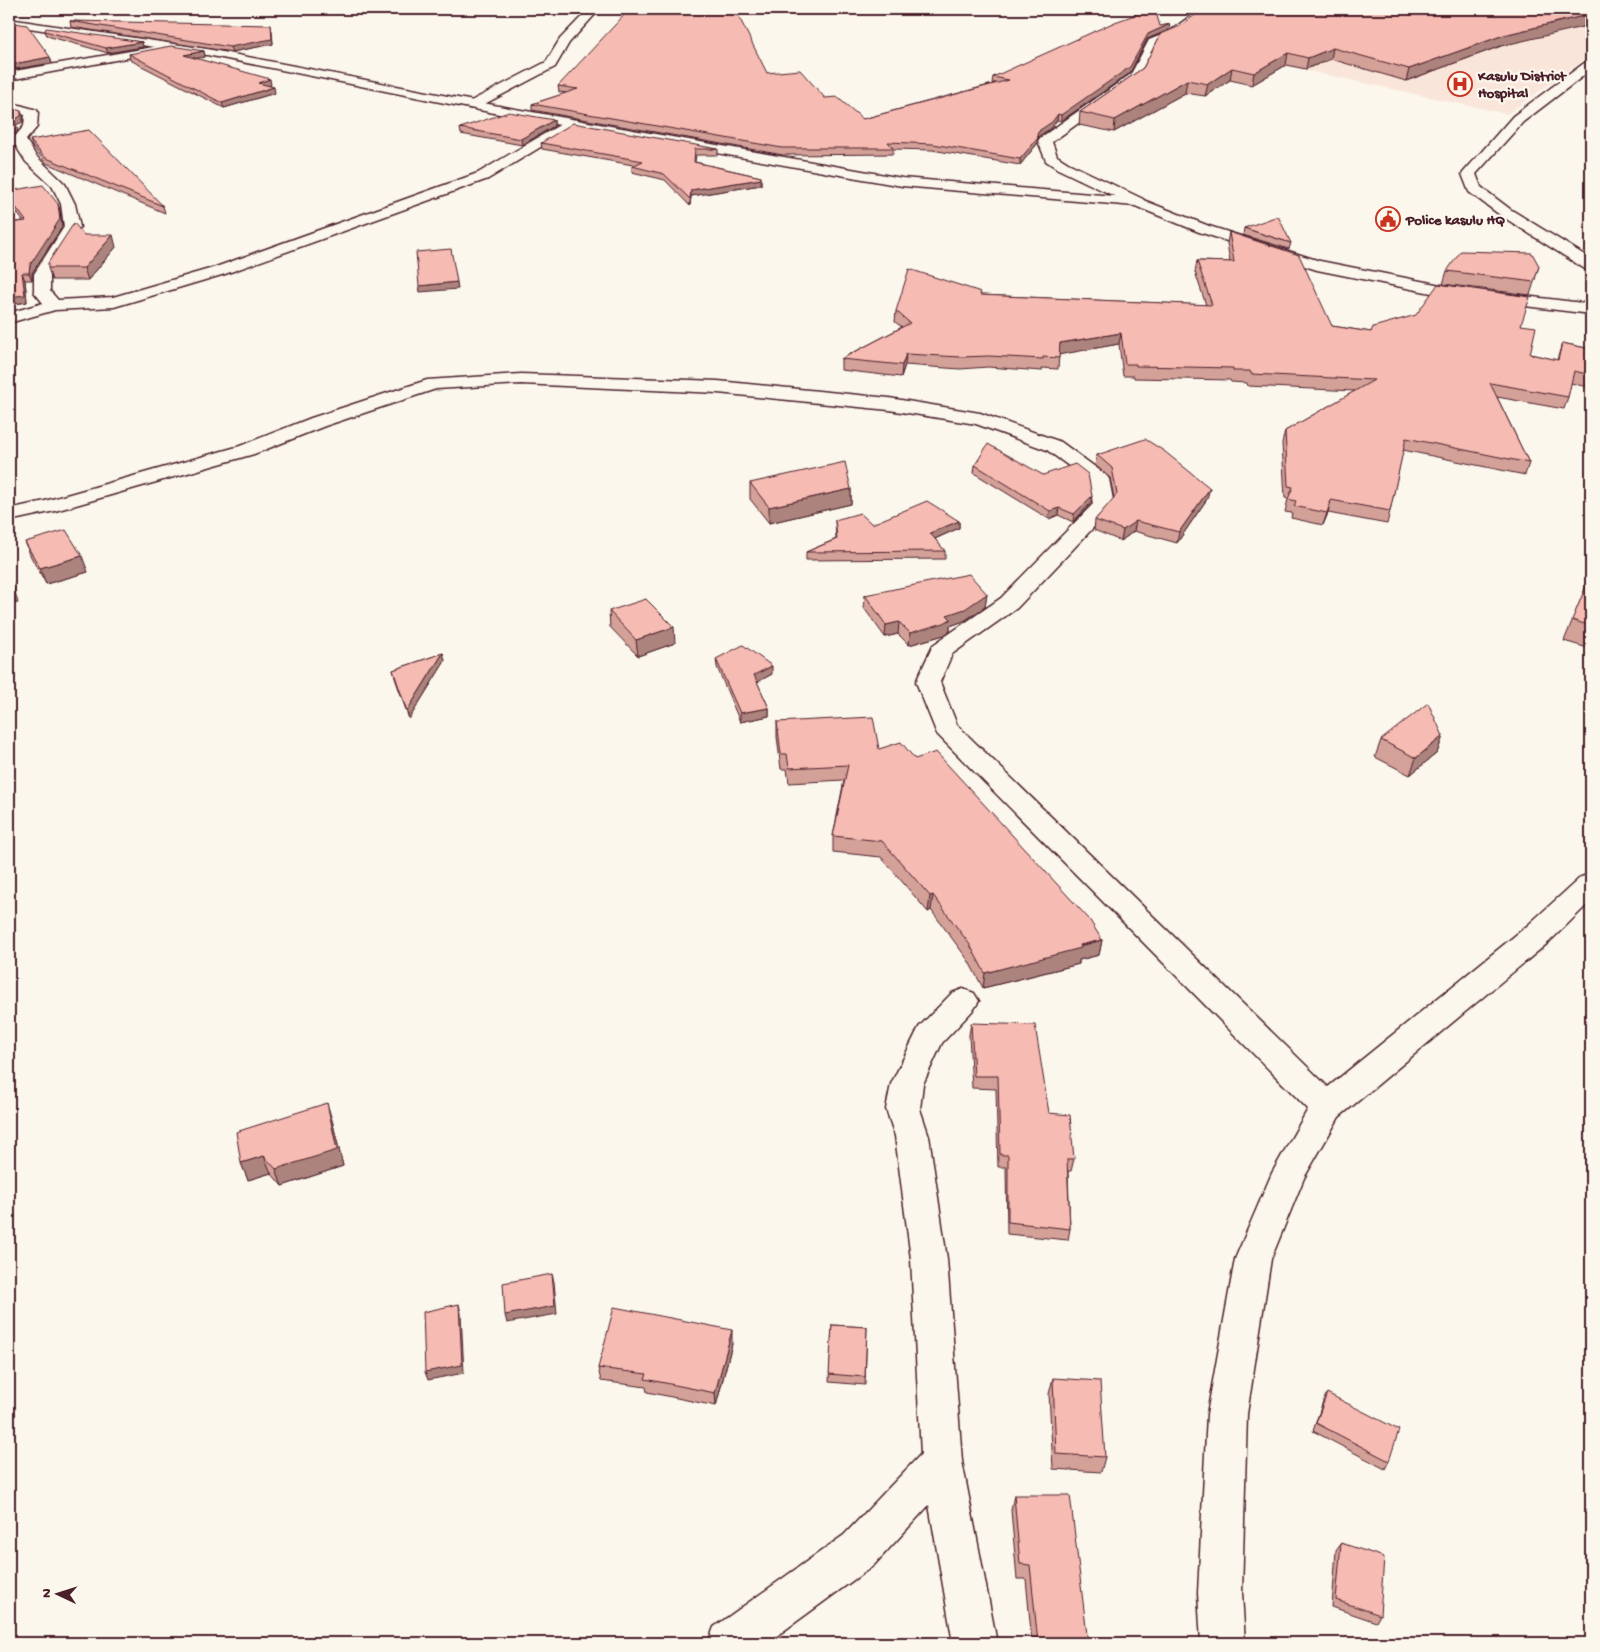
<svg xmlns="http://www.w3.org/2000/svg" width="1600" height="1652" font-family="'Gochi Hand',sans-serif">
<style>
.built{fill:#fae5db}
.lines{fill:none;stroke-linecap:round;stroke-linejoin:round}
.street-casing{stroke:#4a1f2b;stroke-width:3}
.secondary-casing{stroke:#4a1f2b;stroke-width:3}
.street{fill:#fbf7ec;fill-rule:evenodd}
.secondary{fill:#fbf7ec;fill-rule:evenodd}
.wall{fill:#d4a199;stroke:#4a1f2b}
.shaded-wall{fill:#ac837d;stroke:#4a1f2b}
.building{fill:#f6bbb2;stroke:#4a1f2b}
.labels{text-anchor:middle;stroke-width:4.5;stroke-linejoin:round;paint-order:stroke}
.far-poi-label{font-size:15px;font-weight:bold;fill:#4a1f2b;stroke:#fbf7ec;text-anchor:start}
</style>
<rect width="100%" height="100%" fill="#fbf7ec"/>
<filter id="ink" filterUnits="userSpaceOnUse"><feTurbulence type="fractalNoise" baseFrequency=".02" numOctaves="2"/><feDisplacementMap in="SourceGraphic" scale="10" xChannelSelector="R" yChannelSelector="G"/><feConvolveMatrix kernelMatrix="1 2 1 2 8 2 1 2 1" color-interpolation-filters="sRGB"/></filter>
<g filter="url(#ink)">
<!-- built -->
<path class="built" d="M1591 9V55L1507 114 1175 42Z"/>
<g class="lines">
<defs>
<path id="street" d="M589 9H600L569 43 555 67 477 108H469L467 105 469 102 546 62 560 39Z
M1200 9H1212L1177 36 1158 44 1140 79 1052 142 1057 156 1068 163 1143 199 1145 202 1143 205H1133L1058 169 1046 161 1038 141 1040 138 1131 74 1149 40 1169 32Z
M165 45 169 46 171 48 169 50 9 80V72Z
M1587 61H1591V70L1523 122 1476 174 1481 187 1510 209 1591 259V271L1585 269 1500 215 1469 192 1462 174 1513 116Z
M9 102 37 110 38 113 37 127 26 140 36 156 65 184 75 204 80 227 50 274V291L58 300 113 297 213 268 478 173 568 120H578L580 123 488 179 225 274 114 307 55 310 9 323V313L43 303 34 292V274L64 227 61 204 52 186 26 162 12 140 24 126 25 115 9 110Z
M521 374 718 381 889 398 980 413 1061 442 1106 475 1109 479 1114 505 1111 509 1017 608 952 654 940 682 957 725 1328 1087 1527 926 1581 877 1591 874V901L1549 942 1339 1117 1304 1178 1271 1259 1247 1414 1242 1593 1245 1643H1201L1198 1593 1207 1414 1235 1259 1272 1173 1308 1109 937 734 916 682 933 645 1001 598 1093 504 1089 481 1047 450 976 424 889 410 718 393 521 384 436 389 325 426 254 454 55 511 9 521V509L45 501 240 446 311 418 427 380Z
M963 989 974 993 979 1001 974 1009 942 1043 923 1084 920 1109 929 1136 947 1259 962 1461 997 1643H953L929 1505 874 1565 767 1643H708L714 1627 844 1535 921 1454 911 1259 895 1136 886 1109 891 1084 919 1027 952 993Z"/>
<path id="secondary" d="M9 19 207 49 504 107 902 178 1138 198 1209 226 1320 261 1456 288 1591 304V314L1456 298 1317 270 1199 232 1135 206 902 186 504 115 207 55 9 25Z"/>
</defs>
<!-- street casing -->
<use href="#street" class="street-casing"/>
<!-- secondary casing -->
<use href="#secondary" class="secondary-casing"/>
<!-- street -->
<use href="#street" class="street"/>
<!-- secondary -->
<use href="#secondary" class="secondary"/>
</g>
<!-- wall -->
<path class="wall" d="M642 9 767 73 825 98 863 119 996 83H992L993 77 1160 26 1169 30 1147 39 1130 73 1061 121 1057 120 1051 128 1039 136 1038 138 1037 144 1020 165 932 150 893 149V154L783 155 532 110V104L566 93 559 92 558 86 642 11Z
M70 21 272 30 273 44 232 52 71 27Z
M9 22 52 63 16 69H9Z
M45 31 142 42 143 47 108 53 47 36Z
M1161 34 1501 46 1406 81 1331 59 1306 69 1286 65 1252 85 1230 80 1205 96 1185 93 1114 132 1079 125 1080 112 1143 68Z
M204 51 205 57 196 58 271 85 268 86 275 93 224 108 130 60 129 54Z
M554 120V126L522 145 461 134 460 128Z
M30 140 163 206 165 213 46 163 32 146Z
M541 143 718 149V155H696L695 162 761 177V185L691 196 690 206 665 180 632 172V166L633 165 542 149Z
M9 191 58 204 60 211 62 227 32 273V280H25L27 302 9 305V223L23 221 9 202Z
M1244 228 1291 243 1289 249 1243 235Z
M1229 232 1332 326 1371 332 1521 325 1530 354 1557 360 1562 343 1591 349V388L1571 383 1568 397 1564 409 1497 397 1529 463 1525 475 1403 450 1390 511 1387 524 1328 513 1323 525 1291 518 1292 513 1285 512 1288 499 1285 498 1282 443 1285 431 1355 391 1248 386 1247 383 1231 382 1230 380 1134 378V376H1123L1119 344 1059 354 1058 369 1042 368V371L988 367 960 369 905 365 901 377 841 370V359L902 327 895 322 896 311 980 295 1206 305 1195 272 1197 261 1230 262 1227 243Z
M84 235 116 247 88 280H52L48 268Z
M1539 266 1530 295 1443 284 1447 271Z
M1097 455 1207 499 1177 543 1134 531 1121 541 1094 530 1095 520 1114 498 1110 478 1095 465Z
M975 465 1043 475 1091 503 1073 522 1058 515 1049 519 974 473Z
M750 483 851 489V504L769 523 750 499Z
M835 520 872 524 959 521V528L935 539 945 551V559L806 560V552L836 539Z
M25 542 88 572 46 584 31 557Z
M1591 574V649L1564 641Z
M987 594 985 607 964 621 950 626V631L944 635 909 645 898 634 885 637 864 608 865 595Z
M609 611 675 643 638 656 610 627Z
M443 653 445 661 409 719 395 678 393 670Z
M716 659 772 674 757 682 769 708V716L740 722 717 667Z
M777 722 915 759 1102 940 1099 955 1079 960V964L983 988 968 960 931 910 928 912 881 857 833 852V836L844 780 789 783 787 769H781L777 737Z
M1443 736 1437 753 1410 775 1375 757 1381 740Z
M971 1023 1049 1113 1074 1159 1071 1171H1068L1070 1229 1068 1240 1007 1234 1006 1167H998L996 1089 972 1088 969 1035Z
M332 1120 343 1166 282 1186 271 1173 248 1180 241 1163Z
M832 1325 867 1327 865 1385 829 1382Z
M732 1344 716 1406 647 1392 646 1387 601 1381 598 1368Z
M1053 1378 1105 1457 1101 1472 1053 1469 1049 1394Z
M1327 1393 1389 1461 1385 1469 1313 1431 1323 1401Z
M1014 1495 1088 1643H1032L1026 1579H1017L1011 1510Z
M1341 1543 1380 1615 1376 1622 1332 1607 1336 1550Z"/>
<!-- shaded-wall -->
<path class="shaded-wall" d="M1591 14V25L1501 46 1406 81 1409 69 1504 35Z
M1170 24 1169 30 1147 39 1130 73 1061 121V115L1148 34Z
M271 25 273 44 232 52 230 47Z
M142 42 143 47 108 53 106 48Z
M1333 48 1331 59 1306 69 1308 58Z
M204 51 205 57 185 60 184 55Z
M1288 53 1286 65 1252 85 1254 73Z
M50 57 52 63 16 69 14 64Z
M1232 68 1230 80 1205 96 1208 84Z
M270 79 271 85 259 88 258 83Z
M1187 80 1185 93 1114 132 1115 120Z
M274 87 275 93 224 108 222 103Z
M21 111 23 116V122L16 125 18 130 10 140 9 141V123Z
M1058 114 1057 120 1051 128 1039 136 1037 139 1038 138 1037 144 1020 165V159L1040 130Z
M554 120V126L522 145 521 139Z
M761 179V185L691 196 690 206 691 190Z
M58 204 60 211 62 227 32 273V280L29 273 30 265Z
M113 235 116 247 88 280 84 268Z
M22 273 25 280 27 302 9 305V297Z
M457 282 458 289 420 292 419 286Z
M1121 333 1119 344 1058 355 1060 343Z
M906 354 905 365 901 377 902 365Z
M10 367 13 376 9 377V368Z
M1210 488 1207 499 1177 543 1179 532Z
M851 489V504L769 523V507Z
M1092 496 1091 503 1073 522 1074 514Z
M1331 500 1328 513 1323 525 1327 513Z
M1059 508 1058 515 1049 519 1050 511Z
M959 521V528L930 541V533Z
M1136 521 1134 531 1121 541 1123 530Z
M82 556 88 572 46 584 40 568Z
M9 571 18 603 9 605Z
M987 594 985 607 964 621 950 626V631L944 635 909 645 910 633 947 615Z
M899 622 898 634 885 637 886 625Z
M674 627 675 643 638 656 636 640Z
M443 653 445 661 409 719 407 711Z
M772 666V674L754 684V675Z
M769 708V716L740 722V713Z
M1443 736 1437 753 1410 775 1416 758Z
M9 747 14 764 9 765Z
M933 895 931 910 928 912 930 896Z
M1102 940 1099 955 1079 960V964L983 988 985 973Z
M327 1103 332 1120 343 1166 282 1186 276 1169Z
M264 1156 271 1173 248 1180 241 1163Z
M552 1274 554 1282 557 1314 507 1323 505 1315Z
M459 1304 461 1313 464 1373 428 1380 425 1372Z
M732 1330V1344L716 1406 715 1393Z"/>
<!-- building -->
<path class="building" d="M642 9H735L767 73 800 70 825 98 837 97 863 119 1009 80 993 77 1115 22 1151 9H1155L1160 26 1170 24 1148 34 1130 67 1061 115 1058 114 1052 122 1040 130 1037 134 1038 138 1020 159 933 144 888 142 893 148H782L532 104 578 89 558 86 628 11H642Z
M1212 9H1591V14L1504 35 1409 69 1333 48 1308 58 1288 53 1254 73 1232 68 1208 84 1187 80 1115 120 1080 112 1143 68 1161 34 1180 26 1199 12Z
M70 21 271 25 272 39 230 47Z
M9 22 27 25 50 57 14 64 9 63Z
M46 28 142 42 106 48 45 31Z
M171 46 204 51 184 55 270 79 258 83 274 87 222 103 129 54Z
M9 107 21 111V116L9 123 16 124 9 134Z
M509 112 554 120 521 139 460 128Z
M573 123 718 149H695L694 162 761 177V179L691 190 690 199 664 174 632 166 643 161 541 143Z
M89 130 163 206 44 157 30 140Z
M43 185 58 204 60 219 30 265 29 273H22L25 295 9 297V223L26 221 9 198V191Z
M1278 216 1291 243 1244 228Z
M74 223 84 235H113L84 268H48V263Z
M1229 232 1299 255 1332 326 1371 332 1373 327 1416 315 1438 284 1530 297 1521 325 1536 327 1530 354 1558 360 1562 343 1591 349V375L1574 371 1568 397 1490 383 1529 463 1406 438 1390 511 1331 500 1327 513 1294 506 1296 501 1288 499 1293 487 1288 486 1285 431 1374 380 1251 374 1250 371H1233V368L1136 366V364H1125L1121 333 1060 343 1059 358 1043 357V359L989 356 961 357 906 354 902 365 841 359 910 323 896 311 909 269 981 292 980 295 1212 305 1197 261 1234 262Z
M451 249 457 282 419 286 416 252Z
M1461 251 1532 253 1539 266 1534 282 1447 271Z
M1145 439 1164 451 1210 488 1179 532 1136 521 1123 530 1095 520 1117 494 1112 468 1097 455Z
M988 444 1043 475 1075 464 1088 474 1092 496 1074 514 1059 508 1050 511 975 465Z
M845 462 851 489 769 507 750 483Z
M927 501 959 521 930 533 945 551 806 552 837 539 835 520 860 513 872 524Z
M66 530 82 556 40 568 25 542Z
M969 574 987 594 965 609 947 615 951 619 944 623 910 633 899 622 886 625 865 595Z
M1591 574V626L1572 620Z
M9 577 12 587 9 588Z
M646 599 674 627 636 640 609 611Z
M743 645 772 666 754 675 769 708 740 713 716 659Z
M443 653 407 711 393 670Z
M1428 703 1443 736 1416 758 1381 740Z
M873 717 879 749 901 742 915 759 936 752 1089 919 1102 940 1080 945 1081 948 985 973 970 945 933 895 930 896 882 841 833 836 848 765 789 768 787 754H781L777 722Z
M971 1023 1035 1025 1049 1113 1070 1115 1074 1159H1067L1070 1229 1008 1222V1155H1000L998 1076H974Z
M327 1103 337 1150 276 1169 264 1156 241 1163 236 1132Z
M552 1274 555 1306 505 1315 503 1283Z
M459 1304 462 1365 425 1372 423 1312Z
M614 1307 732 1330 715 1393 645 1379 647 1374 598 1368Z
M832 1325 867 1327 865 1377 829 1374Z
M1053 1378 1100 1381 1105 1457 1056 1454Z
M1327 1393 1399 1430 1389 1461 1316 1423Z
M1014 1495H1070L1088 1643H1038L1030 1565 1020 1564Z
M1341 1543 1384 1557 1380 1615 1336 1600Z"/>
</g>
<!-- icons -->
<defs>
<symbol id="hospital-ring" viewBox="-11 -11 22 22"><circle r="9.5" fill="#fbf7ec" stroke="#c8321e" stroke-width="1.5"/><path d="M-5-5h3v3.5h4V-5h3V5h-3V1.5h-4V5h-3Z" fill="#c8321e"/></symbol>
<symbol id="civic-ring" viewBox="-11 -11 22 22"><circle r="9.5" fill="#fbf7ec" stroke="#c8321e" stroke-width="1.5"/><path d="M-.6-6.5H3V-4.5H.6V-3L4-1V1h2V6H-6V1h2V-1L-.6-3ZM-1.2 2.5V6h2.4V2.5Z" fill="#c8321e"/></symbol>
</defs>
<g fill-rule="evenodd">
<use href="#hospital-ring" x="1446" y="70" width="28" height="28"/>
<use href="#civic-ring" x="1374" y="205" width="28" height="28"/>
</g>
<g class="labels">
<!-- far-poi labels -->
<g class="far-poi-label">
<text x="1478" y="80">Kasulu District<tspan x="1478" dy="17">Hospital</tspan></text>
<text x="1406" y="224">Police kasulu HQ</text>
</g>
</g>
<!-- margin -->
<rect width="1600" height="1652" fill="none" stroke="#fbf7ec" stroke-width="30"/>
<rect x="15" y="15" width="1570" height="1622" fill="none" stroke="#4a1f2b" stroke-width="2" filter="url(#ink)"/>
<!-- north arrow -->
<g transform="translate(58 1594) rotate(274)" stroke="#fbf7ec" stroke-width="4" paint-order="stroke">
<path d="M0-4L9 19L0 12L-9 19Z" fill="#4a1f2b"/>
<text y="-8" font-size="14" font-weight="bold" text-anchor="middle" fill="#4a1f2b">N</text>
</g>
</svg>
